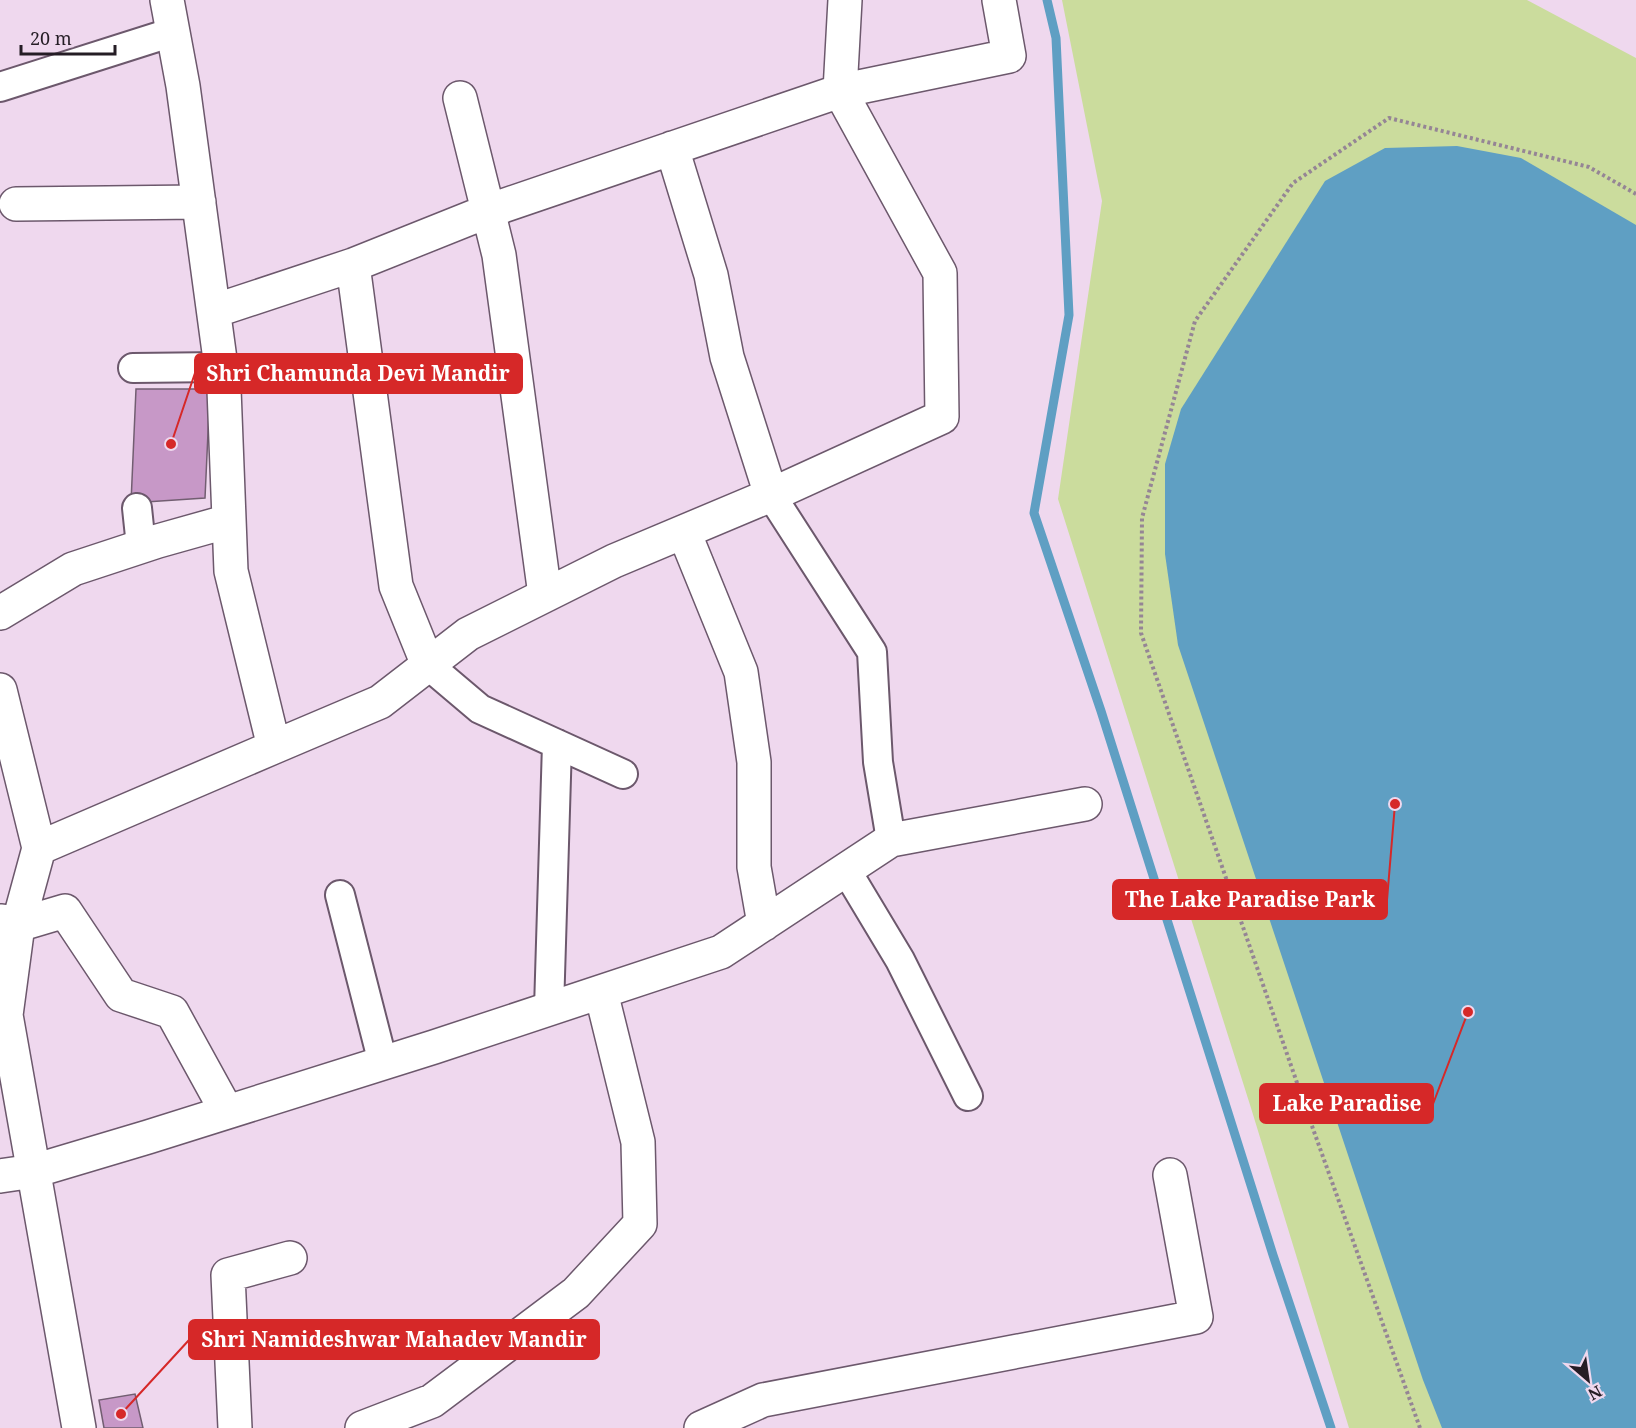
<svg xmlns="http://www.w3.org/2000/svg" width="1636" height="1428" font-family="'Noto Serif',serif">
<style>
.green{fill:#cbdc9d}
.water{fill:#5f9fc3}
.lines{fill:none;stroke-linecap:round;stroke-linejoin:round}
.stream{stroke:#5f9fc3;stroke-width:9}
.building{fill:#c798c7;stroke:#725e71;stroke-width:1.5}
.pedestrian-casing{stroke:#6c586c;stroke-width:32}
.minor-casing{stroke:#6c586c;stroke-width:36}
.path{stroke:#958595;stroke-width:4;stroke-dasharray:3 3;stroke-linecap:butt}
.pedestrian{stroke:#fff;stroke-width:28}
.minor{stroke:#fff;stroke-width:33}
.leader{fill:none;stroke:#d62828;stroke-width:2}
.callout-dot{fill:#d62828;stroke:#efd8ee;stroke-width:2}
.callout{fill:#d62828;stroke:#d62828;stroke-width:2}
.callout-label{font-size:21px;text-anchor:middle;font-weight:bold;fill:#fff}
</style>
<rect width="100%" height="100%" fill="#efd8ee"/>
<!-- green -->
<path class="green" d="M1062 0H1527L1636 58V1428H1349L1251 1108 1058 499 1102 201Z"/>
<!-- water -->
<path class="water" d="M1457 146 1521 158 1636 225V1428H1442L1423 1380 1178 645 1165 554V464L1181 409 1325 181 1385 148Z"/>
<g class="lines">
<!-- stream -->
<path class="stream" d="M1047 0 1056 38 1069 315 1034 513 1101 711 1273 1255 1331 1428"/>
</g>
<!-- building -->
<path class="building" d="M136 389H210L205 498 131 503Z
M135 1394 143 1428H104L99 1400Z"/>
<g class="lines">
<defs>
<path id="pedestrian" d="M0 87 173 32
M133 368 221 367
M771 495 872 652 878 762 891 840
M137 508 141 546
M428 665 480 709 623 774
M846 870 900 960 968 1096
M340 895 383 1063
M549 1009 557 744"/>
<path id="minor" d="M167 0 183 86 224 389 231 571 274 747
M460 98 499 255 545 595
M672 148 711 275 727 357 771 495
M16 204 199 202
M353 265 396 586 428 665
M214 311 353 265 488 211 840 91 1009 56 999 0
M684 532 741 672 754 762V867L764 924
M0 613 73 569 158 541 229 521
M0 690 39 848
M2 921 18 925 65 911 121 995 172 1012 227 1112
M0 1176 34 1171 148 1137 434 1047 721 952 891 840 1085 804
M79 1428 6 1015 18 925 39 848 274 747 380 702 468 634 614 561 771 495 942 417 940 273 840 91 845 0
M235 1428 228 1275 290 1258
M362 1428 432 1401 576 1293 640 1224 638 1142 601 992
M701 1428 763 1400 1196 1317 1170 1175"/>
</defs>
<!-- pedestrian casing -->
<use href="#pedestrian" class="pedestrian-casing"/>
<!-- minor casing -->
<use href="#minor" class="minor-casing"/>
<!-- path -->
<path class="path" d="M1420 1428 1312 1126 1141 633 1142 518 1195 321 1293 183 1389 118 1589 167 1636 194"/>
<!-- pedestrian -->
<use href="#pedestrian" class="pedestrian"/>
<!-- minor -->
<use href="#minor" class="minor"/>
</g>
<!-- callouts -->
<path class="leader" d="M171 444L195 373M1395 804L1387 900M1468 1012L1433 1104M121 1414L189 1340"/>
<g class="callout-dot">
<circle cx="171" cy="444" r="6"/>
<circle cx="1395" cy="804" r="6"/>
<circle cx="1468" cy="1012" r="6"/>
<circle cx="121" cy="1414" r="6"/>
</g>
<g class="callout">
<rect x="195" y="354" width="327" height="39" rx="6"/>
<rect x="1113" y="880" width="274" height="39" rx="6"/>
<rect x="1260" y="1084" width="173" height="39" rx="6"/>
<rect x="189" y="1320" width="410" height="39" rx="6"/>
</g>
<g class="callout-label">
<text x="358" y="381">Shri Chamunda Devi Mandir</text>
<text x="1250" y="907">The Lake Paradise Park</text>
<text x="1347" y="1111">Lake Paradise</text>
<text x="394" y="1347">Shri Namideshwar Mahadev Mandir</text>
</g>
<!-- north arrow -->
<g transform="translate(1588 1380) rotate(151)" stroke="#efd8ee" stroke-width="4.5" paint-order="stroke">
<path d="M0-4.5L10 22L0 15L-10 22Z" fill="#251d25"/>
<text y="-9" font-size="16" font-weight="bold" text-anchor="middle" fill="#251d25">N</text>
</g>
<!-- scale -->
<path d="M21 45v9h94v-9" fill="none" stroke="#251d25" stroke-width="3"/>
<text x="30" y="45" font-size="18" fill="#251d25" stroke="#efd8ee" stroke-width="4.5" paint-order="stroke">20 m</text>
</svg>
